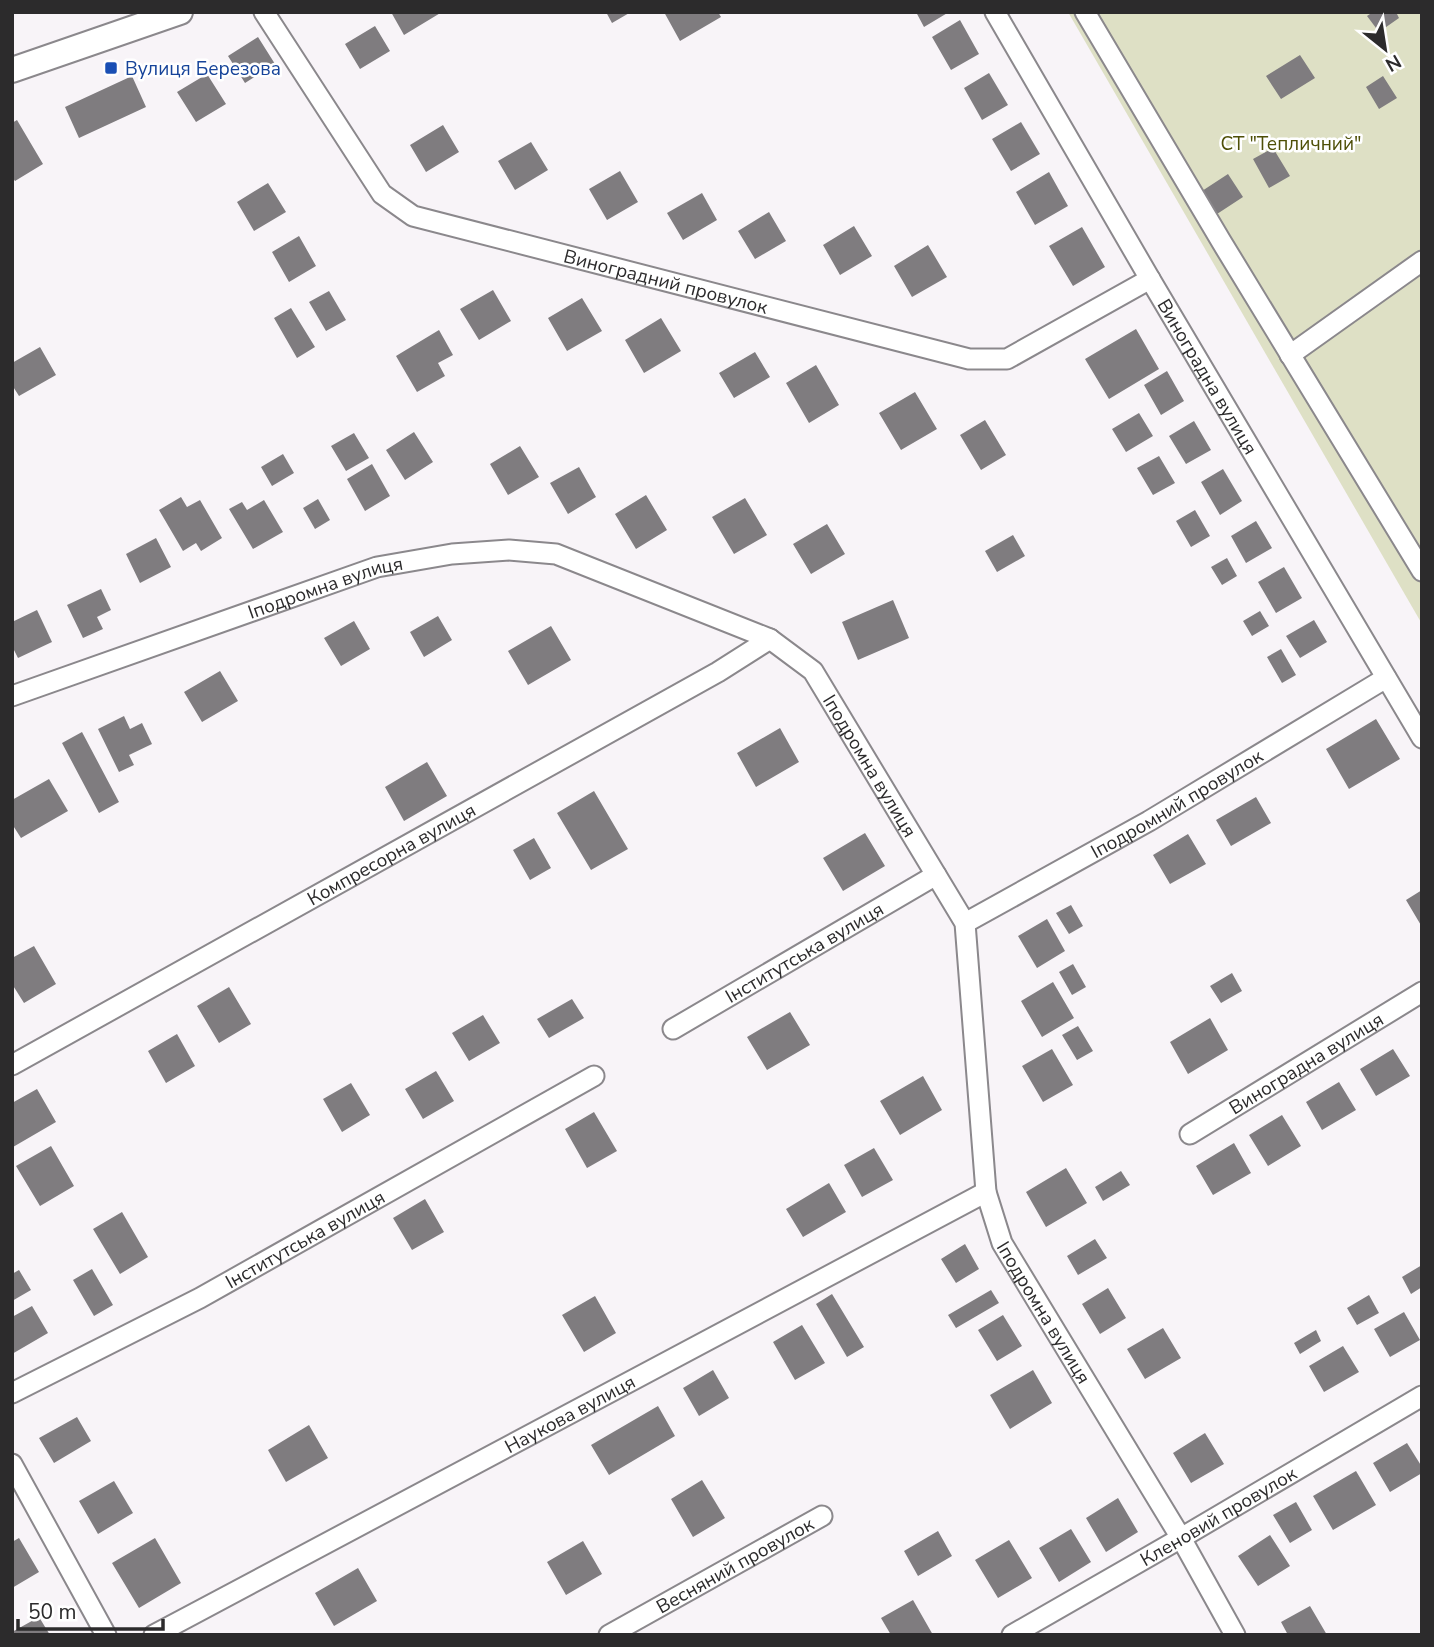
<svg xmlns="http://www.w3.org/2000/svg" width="1434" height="1647" font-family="'Nunito Sans',sans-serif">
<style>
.green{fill:#dee0c5}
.building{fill:#7f7c7f}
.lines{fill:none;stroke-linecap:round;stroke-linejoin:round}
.minor-casing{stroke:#8b888c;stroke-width:23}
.tertiary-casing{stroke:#8b888c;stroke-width:28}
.minor{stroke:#fff;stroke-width:19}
.tertiary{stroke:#fff;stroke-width:24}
.transit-dot{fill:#1a4fb4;stroke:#fff;stroke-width:2.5}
.labels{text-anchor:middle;stroke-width:5;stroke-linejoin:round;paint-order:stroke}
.transit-label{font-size:19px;fill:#164399;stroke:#fff;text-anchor:start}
.park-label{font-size:19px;fill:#4e4f07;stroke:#fff}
.street-label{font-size:19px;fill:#2c2b2c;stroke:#fff}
</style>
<rect width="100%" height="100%" fill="#f8f4f8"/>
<!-- green -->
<path class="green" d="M1068 12H1422V624Z"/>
<!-- building -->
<path class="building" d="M391 12H442L404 35Z
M606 12H631L612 23Z
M664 12H718L721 17 680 41Z
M916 12H949L924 27Z
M1373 12H1396L1399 18 1379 32 1367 16Z
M960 20 979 54 951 70 932 37Z
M375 26 390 51 360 69 345 44Z
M258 37 275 64 245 83 228 56Z
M1300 55 1315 78 1281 99 1266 76Z
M989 73 1008 105 982 120 964 88Z
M207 74 226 104 196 122 177 92Z
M132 76 146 107 79 138 65 107Z
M1383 76 1397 98 1379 109 1366 87Z
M17 120 43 164 15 181 12 177V123Z
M1021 122 1040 154 1011 171 992 139Z
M443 125 459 152 426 172 410 145Z
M531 142 548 170 515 190 498 161Z
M1273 148 1290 176 1269 188 1253 159Z
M620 171 638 202 607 220 589 189Z
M1049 172 1068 206 1035 225 1016 192Z
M1228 174 1243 197 1217 214 1202 191Z
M268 183 286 212 254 231 237 202Z
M702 193 717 220 683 240 667 213Z
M769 212 786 241 755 259 738 231Z
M854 226 872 256 840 275 823 245Z
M1082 227 1105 267 1073 286 1049 246Z
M299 236 316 266 289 282 272 252Z
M928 245 947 277 912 297 894 266Z
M493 290 511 321 479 340 460 309Z
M329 291 346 320 326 331 309 302Z
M582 298 602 331 567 351 548 318Z
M291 308 315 347 297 358 274 318Z
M661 318 681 351 644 373 625 340Z
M1136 329 1159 369 1109 399 1085 359Z
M439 330 453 355 438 363 445 376 417 392 396 356Z
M40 347 56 375 19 396 12 385V363Z
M755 352 770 377 734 398 719 373Z
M816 365 839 405 809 423 786 383Z
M1167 371 1184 401 1161 415 1144 385Z
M915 392 937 429 901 450 879 413Z
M1139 413 1153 436 1126 452 1112 429Z
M985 420 1006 455 981 470 960 435Z
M1194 421 1211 450 1186 464 1169 436Z
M414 432 433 462 405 480 386 450Z
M354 433 369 458 346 471 331 446Z
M520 446 539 477 508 495 490 464Z
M283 454 294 473 272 486 261 467Z
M1159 456 1175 483 1153 495 1137 468Z
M372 464 390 496 365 511 347 479Z
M579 467 596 497 568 514 550 483Z
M1223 469 1242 501 1220 515 1201 482Z
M646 495 667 530 636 549 615 514Z
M181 497 187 507 200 500 222 538 201 551 196 543 183 551 159 510Z
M745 498 767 535 734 554 712 517Z
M318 499 330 520 315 529 303 508Z
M264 500 283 532 253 549 229 509 242 502 247 510Z
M1195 510 1210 536 1191 547 1176 521Z
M1256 521 1272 548 1246 563 1231 536Z
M827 524 845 554 811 574 793 544Z
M1013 535 1025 556 997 572 985 551Z
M156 538 171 567 140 583 126 554Z
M1227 558 1237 576 1222 585 1211 567Z
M1284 567 1302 598 1276 613 1258 582Z
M101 589 111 610 97 617 103 629 83 638 67 605Z
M893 600 909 638 858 660 842 622Z
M37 610 52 642 18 658 12 646V622Z
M1260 611 1269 626 1252 636 1243 621Z
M438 616 452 640 424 657 410 632Z
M1314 620 1327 642 1300 658 1286 636Z
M354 621 370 649 341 666 324 638Z
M551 626 571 660 528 685 508 651Z
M1281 649 1296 675 1282 683 1267 657Z
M220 671 238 701 202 722 184 692Z
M124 716 130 729 142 723 152 744 129 755 134 765 119 772 98 729Z
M1376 719 1400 759 1349 789 1326 749Z
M780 728 799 762 756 787 737 753Z
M82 732 119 802 99 813 62 743Z
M427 762 447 796 404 821 385 787Z
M49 779 68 811 21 838 12 824V800Z
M594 791 628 849 591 870 557 813Z
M1256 797 1271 823 1231 846 1216 820Z
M865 833 885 866 843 891 823 858Z
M1188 834 1206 864 1170 884 1153 855Z
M534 838 551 868 530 880 513 850Z
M1422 890V927L1406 900Z
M1071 905 1083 926 1069 934 1056 913Z
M1047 919 1065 951 1037 968 1018 936Z
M34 946 56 984 24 1003 12 984V958Z
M1073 964 1086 987 1072 995 1059 972Z
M1232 973 1242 991 1221 1003 1210 986Z
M1053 982 1074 1018 1042 1037 1021 1001Z
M229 987 251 1024 219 1043 197 1006Z
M572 999 584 1018 549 1038 537 1019Z
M790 1012 810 1045 767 1070 747 1037Z
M483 1015 500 1043 469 1061 452 1033Z
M1210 1018 1228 1050 1188 1074 1170 1042Z
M1078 1026 1093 1051 1077 1060 1062 1035Z
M177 1034 195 1066 166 1083 148 1051Z
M1052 1049 1073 1085 1043 1102 1022 1066Z
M1393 1049 1410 1076 1376 1096 1360 1069Z
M436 1071 454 1101 423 1119 405 1089Z
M923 1076 942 1110 900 1135 880 1101Z
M1339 1082 1356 1110 1322 1130 1306 1102Z
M351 1083 370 1115 342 1132 323 1099Z
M37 1089 56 1122 13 1147 12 1103Z
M594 1112 617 1151 587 1168 565 1129Z
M1282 1115 1301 1146 1268 1166 1249 1135Z
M1234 1143 1251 1173 1213 1195 1196 1166Z
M51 1146 74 1186 40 1206 16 1166Z
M874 1148 893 1180 862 1197 844 1165Z
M1066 1168 1087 1203 1046 1227 1026 1192Z
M1121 1171 1130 1185 1103 1201 1095 1187Z
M829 1183 846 1212 803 1237 786 1209Z
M425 1199 444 1232 412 1250 393 1218Z
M122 1212 148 1257 120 1274 93 1229Z
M1095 1239 1107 1258 1078 1275 1067 1256Z
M965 1244 979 1269 956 1283 941 1259Z
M1422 1265V1287L1411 1294 1402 1277Z
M92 1269 113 1305 94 1316 73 1280Z
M19 1270 31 1290 12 1301V1274Z
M1108 1288 1126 1318 1100 1334 1082 1304Z
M991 1290 999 1303 956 1328 948 1315Z
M832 1294 864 1347 847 1357 816 1304Z
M1369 1295 1379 1313 1357 1325 1347 1308Z
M595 1296 616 1333 584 1352 562 1315Z
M32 1306 48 1333 12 1354V1317Z
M1404 1312 1420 1340 1390 1357 1374 1329Z
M1003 1315 1022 1346 997 1361 978 1330Z
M802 1325 825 1363 795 1380 773 1342Z
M1163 1328 1181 1358 1145 1379 1127 1349Z
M1316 1330 1321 1341 1300 1354 1294 1343Z
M1343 1346 1359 1372 1324 1392 1309 1366Z
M713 1370 729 1398 699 1416 683 1388Z
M1033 1370 1052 1403 1010 1429 990 1395Z
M658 1406 675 1436 609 1475 591 1445Z
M77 1417 91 1441 54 1463 39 1438Z
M309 1425 328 1458 286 1482 268 1450Z
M1205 1433 1224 1464 1191 1483 1173 1453Z
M1407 1443 1422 1467V1473L1390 1492 1373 1463Z
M1356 1471 1376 1505 1333 1530 1313 1496Z
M702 1480 725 1518 693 1537 671 1499Z
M114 1481 133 1513 98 1534 79 1501Z
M1118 1498 1138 1532 1106 1552 1086 1518Z
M1296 1502 1312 1530 1290 1543 1273 1515Z
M1071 1529 1091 1562 1059 1582 1039 1548Z
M938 1531 952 1556 918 1576 904 1551Z
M1270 1535 1290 1566 1258 1586 1238 1556Z
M19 1538 39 1572 12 1588V1542Z
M155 1538 181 1583 139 1608 112 1563Z
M1009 1540 1032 1578 998 1598 975 1560Z
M583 1541 602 1574 566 1595 547 1562Z
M358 1568 377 1601 334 1626 315 1593Z
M913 1600 933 1635H891L881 1618Z
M1310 1606 1327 1635H1288L1281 1622Z
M39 1617 50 1635H12V1632Z"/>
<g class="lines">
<defs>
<g id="minor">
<path id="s1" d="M264 12 382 194 413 216 969 359H1007L1150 279"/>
<path id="s2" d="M995 12 1150 279 1422 738"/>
<path d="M1085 12 1221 241 1422 571"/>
<path d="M1290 355 1422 261"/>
<path id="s3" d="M12 696 377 567 452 554 509 550 556 554 770 639 813 671 965 923 986 1192 1002 1243 1181 1538 1235 1635"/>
<path id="s4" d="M965 923 1149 821 1386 678"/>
<path id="s5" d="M673 1029 936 875"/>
<path id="s6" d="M12 1065 718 672 770 639"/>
<path id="s7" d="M1190 1134 1422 992"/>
<path id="s8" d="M12 1393 200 1298 594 1076"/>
<path d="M12 1464 106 1635"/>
<path id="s9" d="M154 1635 986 1192"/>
<path id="s10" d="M609 1635 822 1516"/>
<path id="s11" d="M1012 1635 1181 1538 1422 1396"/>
</g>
<path id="tertiary" d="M12 70 180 12"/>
</defs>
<!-- minor casing -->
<use href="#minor" class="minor-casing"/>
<!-- tertiary casing -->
<use href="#tertiary" class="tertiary-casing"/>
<!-- minor -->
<use href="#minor" class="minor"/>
<!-- tertiary -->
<use href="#tertiary" class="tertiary"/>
</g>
<!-- markers -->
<rect class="transit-dot" x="104" y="61" width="14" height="14" rx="3.5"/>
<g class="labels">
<!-- transit labels -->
<g class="transit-label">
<text x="125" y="75">Вулиця Березова</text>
</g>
<!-- park labels -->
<g class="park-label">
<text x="1291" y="150">СТ "Тепличний"</text>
</g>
<!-- street labels -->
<g class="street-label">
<text dy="7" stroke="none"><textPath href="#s1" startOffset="516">Виноградний провулок</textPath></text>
<text dy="7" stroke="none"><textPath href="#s2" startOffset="422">Виноградна вулиця</textPath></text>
<text dy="7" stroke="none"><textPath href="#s3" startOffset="332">Іподромна вулиця</textPath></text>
<text dy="7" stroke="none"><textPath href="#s3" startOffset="962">Іподромна вулиця</textPath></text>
<text dy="7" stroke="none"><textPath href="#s4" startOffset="243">Іподромний провулок</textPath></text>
<text dy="7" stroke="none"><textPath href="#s6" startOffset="434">Компресорна вулиця</textPath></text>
<text dy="7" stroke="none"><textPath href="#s5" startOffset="152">Інститутська вулиця</textPath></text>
<text dy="7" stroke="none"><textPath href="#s7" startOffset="136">Виноградна вулиця</textPath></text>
<text dy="7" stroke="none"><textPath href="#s8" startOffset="331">Інститутська вулиця</textPath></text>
<text dy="7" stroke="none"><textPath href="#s3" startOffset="1550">Іподромна вулиця</textPath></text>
<text dy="7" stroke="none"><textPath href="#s9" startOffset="471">Наукова вулиця</textPath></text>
<text dy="7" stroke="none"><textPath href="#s11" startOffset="238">Кленовий провулок</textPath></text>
<text dy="7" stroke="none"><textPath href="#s10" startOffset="144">Весняний провулок</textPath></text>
</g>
</g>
<!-- border -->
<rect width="1434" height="1647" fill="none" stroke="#2c2b2c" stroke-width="28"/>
<!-- north arrow -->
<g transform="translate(1385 49) rotate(150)" stroke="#ffffff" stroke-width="5" paint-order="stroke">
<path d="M0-5L12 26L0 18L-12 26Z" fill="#2c2b2c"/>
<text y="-10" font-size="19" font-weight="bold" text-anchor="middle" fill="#2c2b2c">N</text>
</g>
<!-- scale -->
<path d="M18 1619v10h145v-10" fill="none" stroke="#2c2b2c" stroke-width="3.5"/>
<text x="28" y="1619" font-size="21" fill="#2c2b2c" stroke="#ffffff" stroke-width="5" paint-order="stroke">50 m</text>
</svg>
